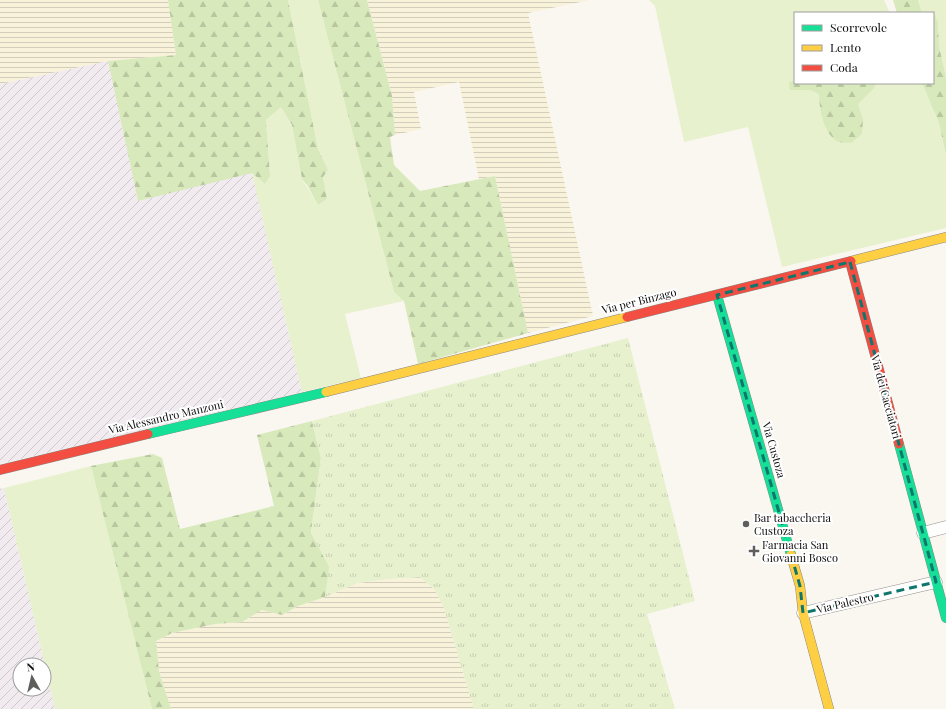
<svg xmlns="http://www.w3.org/2000/svg" width="946" height="709" font-family="'Playfair Display',serif">
<style>
.industrial{fill:url(#industrial-furrows);fill-rule:evenodd}
.farmland{fill:url(#farmland-rules)}
.grass{fill:#e7f1ce}
.forest{fill:url(#forest-firs)}
.park{fill:url(#park-tufts)}
.lines{fill:none;stroke-linecap:round;stroke-linejoin:round}
.street-casing{stroke:#93928f;stroke-width:13}
.fast-casing{stroke:#8a8885;stroke-width:10}
.slow-casing{stroke:#8a8885;stroke-width:10}
.jam-casing{stroke:#8a8885;stroke-width:10}
.street{stroke:#fefefd;stroke-width:12}
.fast{stroke:#16e098;stroke-width:9}
.slow{stroke:#ffcf43;stroke-width:9}
.jam{stroke:#f24e42;stroke-width:9}
.marked{fill:none;stroke:#0f766e;stroke-width:3;stroke-dasharray:8 5;stroke-linejoin:round}
.poi-dot{fill:#5f5e5c;stroke:#fff;stroke-width:1.5}
.labels{text-anchor:middle;stroke-width:4;stroke-linejoin:round;paint-order:stroke}
.street-label{font-size:11px;fill:#0c0c0c;stroke:#fff}
.poi-label{font-size:11px;fill:#0c0c0c;stroke:#fff;text-anchor:start}
</style>
<defs>
<pattern id="industrial-furrows" width="10" height="10" patternUnits="userSpaceOnUse"><rect width="10" height="10" fill="#f1eaee"/><path d="M-1 1l2-2M0 10L10 0M9 11l2-2" fill="none" stroke="#cdc8cb"/></pattern>
<pattern id="farmland-rules" width="6" height="5" patternUnits="userSpaceOnUse"><rect width="6" height="5" fill="#f8f2db"/><path d="M0 2.5h6" fill="none" stroke="#d3cebb"/></pattern>
<pattern id="forest-firs" width="22" height="20" patternUnits="userSpaceOnUse"><rect width="22" height="20" fill="#d8e9bb"/><path d="M5 1l3.5 6h-7zM16 11l3.5 6h-7z" fill="#b8c7a0"/></pattern>
<pattern id="park-tufts" width="24" height="20" patternUnits="userSpaceOnUse"><rect width="24" height="20" fill="#e7f1ce"/><path d="M3 7l-1-3M5 7V3M7 7l1-3M15 17l-1-3M17 17v-4M19 17l1-3" fill="none" stroke="#c5cdb0"/></pattern>
</defs>
<rect width="100%" height="100%" fill="#faf7f0"/>
<!-- industrial -->
<path class="industrial" d="M108 61 138 201 252 172 302 392 0 464V84Z
M4 488 55 709H0V489ZM20 665H44V689H20Z"/>
<!-- farmland -->
<path class="farmland" d="M0 0H168L176 55 108 61 0 84Z
M367 0H590L528 13 593 316 528 333 495 176 479 179 459 82 414 92 421 129 395 135 392 96Z
M420 577 435 590 444 608 474 709H171L159 671 156 641 172 633 215 624 242 622 262 610 282 615 298 606 325 597 358 583 388 579Z"/>
<!-- grass -->
<path class="grass" d="M288 0H318L394 292 404 301 345 314 361 378 302 392 252 173 265 184 270 176 266 120 281 107 292 125 302 179 318 205 327 199 323 177 328 170 318 149Z
M649 0H884L890 13H795V83H922L939 123 946 156V228L782 267 748 127 684 142 655 6Z
M918 0H946V77L939 46 938 22 934 13H922Z
M91 466 152 709H55L4 488Z"/>
<!-- forest -->
<path class="forest" d="M168 0H288L318 149 328 170 323 177 327 199 318 205 307 185 302 179 292 125 281 107 266 120 270 176 265 184 252 173 138 201 108 61 176 55Z
M318 0H367L392 96 395 135 390 137 394 165 420 191 495 176 528 333 418 364 404 301 394 292Z
M893 0H918L922 13H897Z
M931 13H934L938 22 939 46 946 77V156L939 123 922 83H933V13Z
M795 81V83H876L874 88 858 104 863 120 862 134 851 143C848 142 842 143 839 142 824 136 819 108 819 94L810 90H790L789 82Z
M312 421 321 458 311 533 330 567 325 597 298 606 282 615 262 610 242 622 215 624 172 633 156 641 159 671 171 709H152L91 466 153 454 162 458 180 529 274 506 257 435Z"/>
<!-- park -->
<path class="park" d="M628 338 695 601 647 614 675 709H474L444 608 435 590 420 577 388 579 358 583 325 597 329 567 311 533 321 458 312 421Z"/>
<g class="lines">
<defs>
<path id="street" d="M923 533 946 527
M803 613 936 582"/>
<path id="fast" d="M717 295 791 555
M148 434 326 392
M899 444 946 618"/>
<path id="slow" d="M851 261 946 237
M326 392 627 317
M791 555 800 586 803 613 829 709"/>
<path id="jam" d="M850 262 899 444
M627 317 851 261
M0 470 148 434"/>
</defs>
<!-- street casing -->
<use href="#street" class="street-casing"/>
<!-- fast casing -->
<use href="#fast" class="fast-casing"/>
<!-- slow casing -->
<use href="#slow" class="slow-casing"/>
<!-- jam casing -->
<use href="#jam" class="jam-casing"/>
<!-- street -->
<use href="#street" class="street"/>
<!-- fast -->
<use href="#fast" class="fast"/>
<!-- slow -->
<use href="#slow" class="slow"/>
<!-- jam -->
<use href="#jam" class="jam"/>
</g>
<!-- marked area -->
<path class="marked" d="M850 262 936 582 803 613 800 586 717 295Z"/>
<!-- markers -->
<g class="poi-dot">
<circle cx="746" cy="524" r="4"/>
<path d="M752 545h4v4h4v4h-4v4h-4v-4h-4v-4h4z"/>
</g>
<g class="labels">
<!-- street labels -->
<g class="street-label">
<text transform="translate(639 301) rotate(-14)" y="4">Via per Binzago</text>
<text transform="translate(886 397) rotate(75)" y="4">Via dei Cacciatori</text>
<text transform="translate(166 417) rotate(-13)" y="4">Via Alessandro Manzoni</text>
<text transform="translate(774 450) rotate(74)" y="4">Via Custoza</text>
<text transform="translate(845 603) rotate(-13)" y="4">Via Palestro</text>
</g>
<!-- poi labels -->
<g class="poi-label">
<text x="754" y="522">Bar tabaccheria<tspan x="754" dy="13">Custoza</tspan></text>
<text x="762" y="549">Farmacia San<tspan x="762" dy="13">Giovanni Bosco</tspan></text>
</g>
</g>
<!-- legend -->
<rect x="794" y="12" width="140" height="72" fill="#ffffff" stroke="#9e9e9e"/>
<rect x="802" y="25" width="20" height="6" fill="#16e098" stroke="#9e9e9e"/>
<text x="830" y="32" font-size="12" fill="#0c0c0c">Scorrevole</text>
<rect x="802" y="45" width="20" height="6" fill="#ffcf43" stroke="#9e9e9e"/>
<text x="830" y="52" font-size="12" fill="#0c0c0c">Lento</text>
<rect x="802" y="65" width="20" height="6" fill="#f24e42" stroke="#9e9e9e"/>
<text x="830" y="72" font-size="12" fill="#0c0c0c">Coda</text>
<!-- north arrow -->
<g transform="translate(32 677) rotate(352)"><circle r="19" fill="#ffffff" stroke="#9e9e9e"/>
<path d="M0-3L7 15L0 10L-7 15Z" fill="#5f5e5c"/>
<text y="-6" font-size="11" font-weight="bold" text-anchor="middle" fill="#0c0c0c">N</text>
</g>
</svg>
